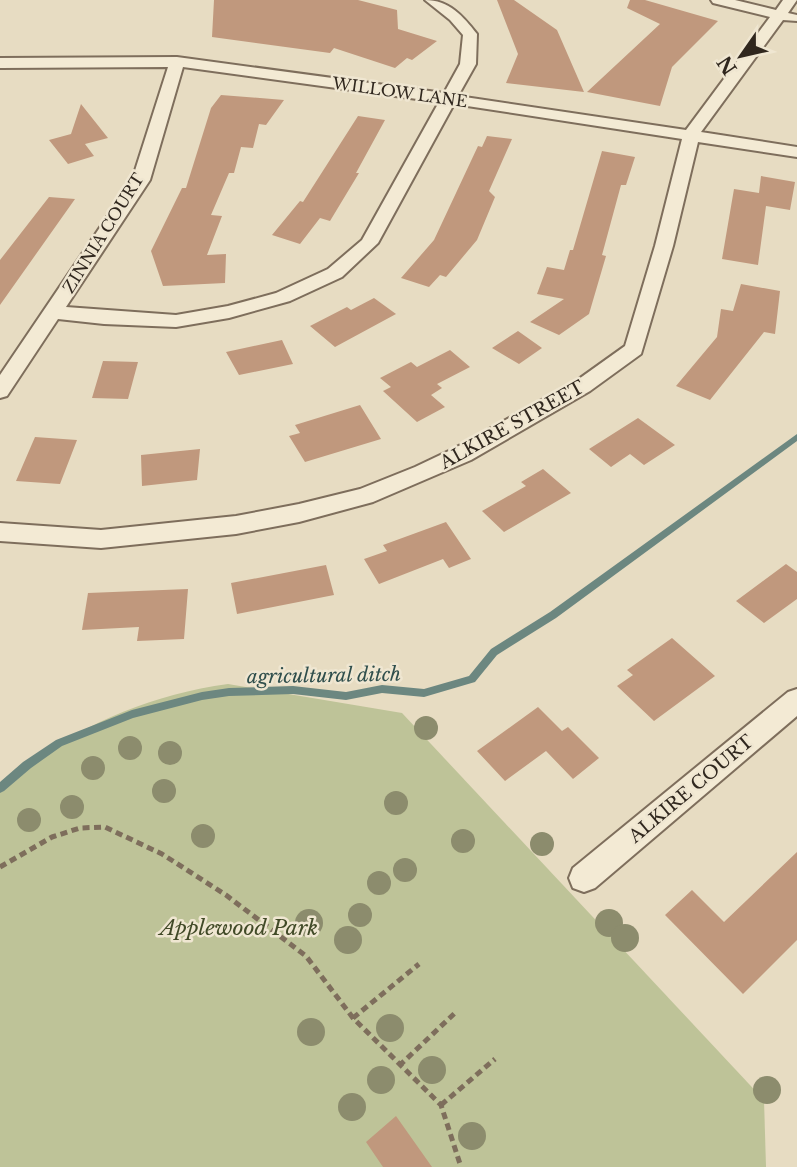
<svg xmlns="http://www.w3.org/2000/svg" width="797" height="1167" font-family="'Libre Baskerville',serif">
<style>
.green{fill:#bec398}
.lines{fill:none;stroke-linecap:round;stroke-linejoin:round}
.stream{fill:#6c8780;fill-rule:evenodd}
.building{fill:#c0987d}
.street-casing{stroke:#7e6e5c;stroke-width:4}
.path{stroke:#7e6e5c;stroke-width:5;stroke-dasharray:7 4.5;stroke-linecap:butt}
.street{fill:#f3ead4;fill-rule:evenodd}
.tree{fill:#8c8c6d}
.labels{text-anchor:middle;stroke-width:5;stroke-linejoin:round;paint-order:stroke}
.far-street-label{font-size:16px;fill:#30271e;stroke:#efe6d1}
.street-label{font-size:18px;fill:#30271e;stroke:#efe6d1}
.water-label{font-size:19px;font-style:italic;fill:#2f4e4c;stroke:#efe6d1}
.near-park-label{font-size:21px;font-style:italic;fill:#414a27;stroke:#efe6d1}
</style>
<rect width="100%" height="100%" fill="#e7dcc2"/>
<!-- green -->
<path class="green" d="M228 684 402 713 764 1100 766 1167H0V788C65 731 142 696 228 684Z"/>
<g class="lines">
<!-- stream -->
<path class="stream" d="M797 434V441L556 618 497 655 475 682 424 697 382 693 346 700 293 694 229 696 202 700 133 718 62 746 31 768 4 791 0 793V782L23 762 56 740 132 710 202 692 229 688 293 686 346 692 382 685 424 689 469 676 491 649 550 612Z"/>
</g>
<!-- building -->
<path class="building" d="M214 0H358L397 10 398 29 437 41 412 60 407 58 395 68 334 48 330 53 212 37Z
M497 0H514L557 30 584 92 506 83 518 54Z
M630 0H645L718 21 672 67 660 106 587 92 660 24 627 8Z
M221 95 284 100 266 125 259 124 253 148 241 147 234 173H229L211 215 222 216 207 255 226 254 225 283 163 286 151 251 182 188H186L211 108Z
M81 104 108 138 85 144 94 156 68 164 49 140 71 134Z
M358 116 385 120 356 173H359L330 221 320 218 300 244 272 235 300 201 303 202Z
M487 136 512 139 489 191 495 197 477 240 446 277 440 275 429 287 401 278 434 240 478 146 482 147Z
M602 151 635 157 626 185H621L602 255 606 256 589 314 559 335 530 322 564 299 537 294 547 267 564 270 570 250H573Z
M761 176 795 182 790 210 766 206 758 265 722 259 734 189 759 193Z
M49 197 75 199 0 305V260Z
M741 284 780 291 775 334 764 332 710 400 676 386 717 337 721 309 733 311Z
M374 298 396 314 335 347 310 326 347 307 351 310Z
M518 331 542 348 519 364 492 348Z
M282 340 293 364 239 375 226 352Z
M450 350 470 367 437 384 442 388 431 395 445 407 417 422 383 391 391 387 380 378 411 362 417 367Z
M103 361 138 362 128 399 92 398Z
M360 405 381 439 305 462 289 436 300 433 295 425Z
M638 418 675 445 644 465 630 454 611 467 589 449Z
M35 437 77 440 60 484 16 481Z
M200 449 197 480 142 486 141 455Z
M543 469 571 493 504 532 482 511 526 486 521 482Z
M446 522 471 559 449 568 443 559 379 584 364 559 387 551 383 545Z
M786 564 797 572V599L764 623 736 601Z
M326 565 334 595 237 614 231 583Z
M188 589 184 639 137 641 139 627 82 630 88 593Z
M672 638 715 676 654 721 617 686 633 675 627 670Z
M538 707 562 731 568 727 599 758 573 779 546 751 505 781 477 751Z
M797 852V940L743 994 665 915 692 890 724 922Z
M396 1116 432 1167H383L366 1142Z"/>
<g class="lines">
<defs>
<path id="street" d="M425 0C449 0 463 16 477 34L476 64 458 96 686 130 770 17 713 3 711 0H735L776 10 783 0H797L788 13 797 15V21L783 20 701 132 797 147V157L698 142 673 246 641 354 590 391 471 460 373 502 299 522 236 534 101 548 0 541V523L101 530 236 516 299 504 360 489 415 467 455 448 576 381 625 346 655 246 682 139 454 104 378 243 342 277 290 301 229 318 176 327 104 324 58 319 7 396 0 398V375L132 180 168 67 0 68V58L177 57 444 93 460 64 463 35 450 20ZM183 67 439 102 362 240 328 269 276 293 228 306 176 315 66 307 150 180Z
M797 689V716L595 888 584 892 573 888 569 878 573 868 788 692Z"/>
</defs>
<!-- street casing -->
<use href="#street" class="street-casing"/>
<!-- path -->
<path class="path" d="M0 867 52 837 80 828 105 827 162 854 226 895 306 956 353 1018 441 1105 461 1167
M353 1018 419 964
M399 1066 457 1011
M441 1105 495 1059"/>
<!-- street -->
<use href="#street" class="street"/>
</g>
<!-- trees -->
<g class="tree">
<circle cx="426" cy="728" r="12"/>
<circle cx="130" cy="748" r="12"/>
<circle cx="170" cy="753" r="12"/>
<circle cx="93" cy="768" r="12"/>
<circle cx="164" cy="791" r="12"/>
<circle cx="396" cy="803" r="12"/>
<circle cx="72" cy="807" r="12"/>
<circle cx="29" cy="820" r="12"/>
<circle cx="203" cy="836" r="12"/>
<circle cx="463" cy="841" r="12"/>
<circle cx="542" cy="844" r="12"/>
<circle cx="405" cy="870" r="12"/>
<circle cx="379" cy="883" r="12"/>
<circle cx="360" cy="915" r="12"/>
<circle cx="309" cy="923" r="14"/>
<circle cx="609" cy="923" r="14"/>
<circle cx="625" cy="938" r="14"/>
<circle cx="348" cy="940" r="14"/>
<circle cx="390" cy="1028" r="14"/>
<circle cx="311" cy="1032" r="14"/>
<circle cx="432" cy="1070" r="14"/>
<circle cx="381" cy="1080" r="14"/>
<circle cx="767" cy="1090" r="14"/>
<circle cx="352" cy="1107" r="14"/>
<circle cx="472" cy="1136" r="14"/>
</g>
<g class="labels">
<!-- far-street labels -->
<g class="far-street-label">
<text transform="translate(400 92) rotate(8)" y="6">WILLOW LANE</text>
<text transform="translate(103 233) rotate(-58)" y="6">ZINNIA COURT</text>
</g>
<!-- street labels -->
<g class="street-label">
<text transform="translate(512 425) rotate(-29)" y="6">ALKIRE STREET</text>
<text transform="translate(691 789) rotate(-40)" y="6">ALKIRE COURT</text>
</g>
<!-- water labels -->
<g class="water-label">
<text transform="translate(324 675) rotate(-1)" y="7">agricultural ditch</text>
</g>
<!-- near-park labels -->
<g class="near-park-label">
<text x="239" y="935">Applewood Park</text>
</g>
</g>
<!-- north arrow -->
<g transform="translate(741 56) rotate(236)" stroke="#efe6d1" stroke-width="5" paint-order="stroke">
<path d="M0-5L12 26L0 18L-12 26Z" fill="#30271e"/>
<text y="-10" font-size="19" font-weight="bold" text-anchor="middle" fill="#30271e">N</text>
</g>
</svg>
